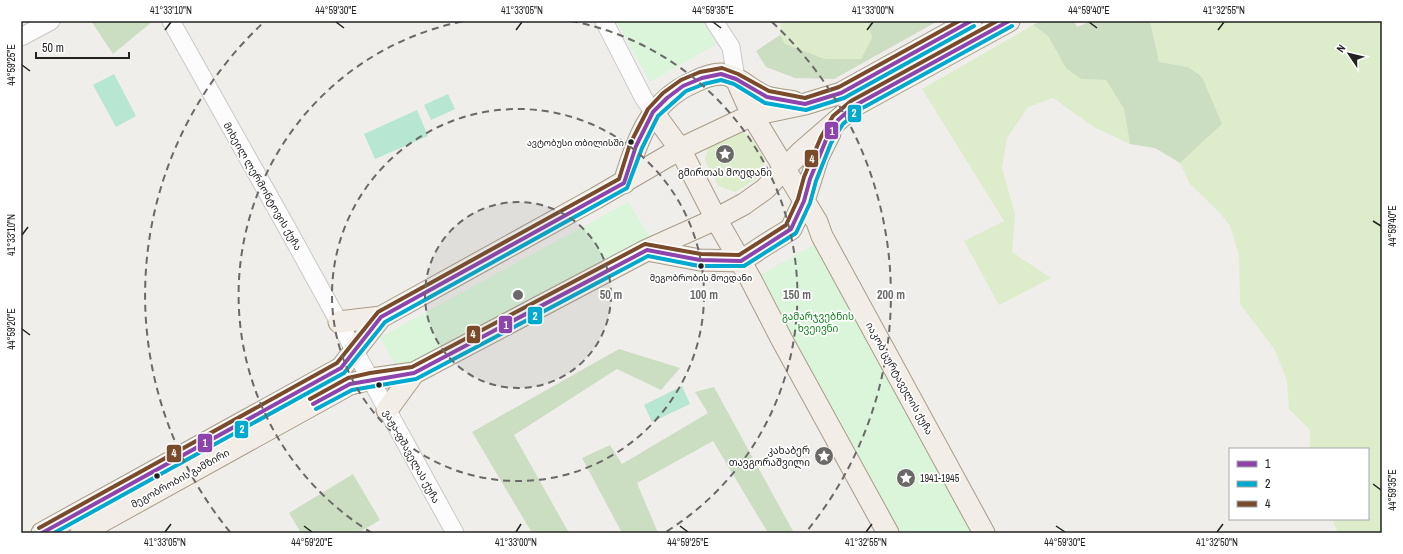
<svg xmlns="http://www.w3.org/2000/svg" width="1403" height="554" font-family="'Archivo Narrow','Noto Sans Georgian',sans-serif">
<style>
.grass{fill:#ddeccb}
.forest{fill:#cbdec1}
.park{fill:#daf5da}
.pitch{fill:#b7e6d2}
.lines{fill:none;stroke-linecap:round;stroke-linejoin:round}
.minor-casing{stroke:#c9c8c7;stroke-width:19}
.major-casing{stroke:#a79c86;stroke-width:23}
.minor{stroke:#fdfcfc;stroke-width:17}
.major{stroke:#f3ede7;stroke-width:21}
.bus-1-casing{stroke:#fff;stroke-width:7}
.bus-2-casing{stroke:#fff;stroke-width:7}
.bus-3-casing{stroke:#fff;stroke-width:7}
.bus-1{stroke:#8e44ad;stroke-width:4}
.bus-2{stroke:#00a9ce;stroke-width:4}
.bus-3{stroke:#7a4b2a;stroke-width:4}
.ticks{fill:none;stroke:#222;stroke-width:1.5}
.ring{fill:none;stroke:#6a6968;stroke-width:2;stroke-dasharray:7 5}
.bus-dot{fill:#222;stroke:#fff;stroke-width:1.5}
.labels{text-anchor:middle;stroke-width:3.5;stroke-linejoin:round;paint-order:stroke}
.bus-label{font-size:9px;fill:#222;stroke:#fff;text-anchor:end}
.poi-label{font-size:10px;fill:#222;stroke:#fff}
.street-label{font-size:10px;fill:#222;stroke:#fff}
.park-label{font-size:10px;fill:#0c8416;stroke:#fff}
.centre{fill:#6a6968;stroke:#fff;stroke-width:2}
.ring-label{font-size:12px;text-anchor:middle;font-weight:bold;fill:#6a6968;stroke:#fff;stroke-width:3.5;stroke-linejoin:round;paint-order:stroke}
.line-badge{stroke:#fff;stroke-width:1.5}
.badge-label{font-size:11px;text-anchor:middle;font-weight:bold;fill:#fff}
.neatline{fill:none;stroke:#222;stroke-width:1.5}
.ticks-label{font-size:10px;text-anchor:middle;fill:#222}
</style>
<rect width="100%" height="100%" fill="#f0eeeb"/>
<!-- grass -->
<path class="grass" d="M781 21H868L872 38 861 59H825L784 44 780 35Z
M1150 21H1382V533H1338L1332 519H1368V449H1310V430L1289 409 1287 381 1275 350 1240 304 1239 256 1230 226 1221 214 1190 184 1180 163 1222 124 1188 67 1159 62Z
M1033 25 1048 36 1066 68 1081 79 1106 80 1124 109 1130 144 1094 127 1053 98 1028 107 1007 138 1002 168 1015 214 1012 252 1051 278 999 305 964 241 1004 221 922 89Z
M737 131 749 135 765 159 763 175 735 192 718 186 705 161 708 147Z"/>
<!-- forest -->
<path class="forest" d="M91 21H153L113 54Z
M868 21H938L834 79 795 78 766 67 756 51 780 35 785 44 825 59H861L872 38Z
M1041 21H1074L1077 27 1091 21H1150L1159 62 1188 67 1202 77 1222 124 1180 163 1155 148 1130 144 1124 109 1106 80 1081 79 1066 68 1048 36 1033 25Z
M619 349 680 368 661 390 617 369 514 435 569 533H532L472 432Z
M714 387 794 533H768L713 441 637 483 658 533H622L582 458 610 445 622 464 708 413 695 392Z
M353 474 380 520 358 533H301L289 513Z"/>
<!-- park -->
<path class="park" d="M616 21H703L717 44 650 82Z
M628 202 655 244 400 375 380 337Z
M817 243 975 533H893L753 279Z"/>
<!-- pitch -->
<path class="pitch" d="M114 74 136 116 116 127 93 85Z
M448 94 455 109 431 120 424 105Z
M417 110 428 136 375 159 364 134Z
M682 386 690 404 652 422 644 405Z"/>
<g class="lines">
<defs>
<path id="minor" d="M171 21 291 235 455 533
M604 21 643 97 653 112
M714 21 731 47 736 79
M21 37 51 21"/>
<path id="major" d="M736 79 752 115 817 222 822 236 984 533
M653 112 680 149 716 219 750 278 782 340 888 533
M624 183C637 139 650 101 694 82 702 78 713 74 721 74 738 75 752 92 767 97 776 100 786 100 794 102
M647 250 700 260 741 261 765 245 791 229 804 201 818 157 830 133
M339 322 381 317
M387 410 414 373
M42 533 341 368 381 317 596 198 680 149 752 115 805 104 841 93 971 21
M81 533 350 384 371 379 414 373 647 250 716 219 744 204 765 189 800 153 854 106 1009 21"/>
</defs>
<!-- minor casing -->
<use href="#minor" class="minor-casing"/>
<!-- major casing -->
<use href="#major" class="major-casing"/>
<!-- minor -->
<use href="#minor" class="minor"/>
<!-- major -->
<use href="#major" class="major"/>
<defs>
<path id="bus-1" d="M313 404 350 384 414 373 647 250 700 260 741 261 791 229 804 201 810 179 826 140 838 120 854 106 1009 21
M42 533 341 368 381 317 624 183 636 146 653 112 667 98 683 86 702 78 721 74 736 79 767 97 805 104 841 93 971 21"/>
<path id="bus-2" d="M316 409 352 390 416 379 648 256 699 266H744L796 233 810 203 816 181 831 143 843 124 857 111 1012 26
M54 533 344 373 385 322 627 188 642 148 658 116 686 91 704 84 721 80 734 84 765 103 806 110 844 98 974 26"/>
<path id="bus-3" d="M310 399 348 378 370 373 412 367 645 244 701 254 739 255 786 225 798 199 804 177 821 137 833 116 851 101 997 21
M39 528 337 363 378 312 619 179 630 144 648 109 663 93 681 80 700 72 722 68 738 74 769 91 805 98 839 87 959 21"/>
</defs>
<!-- bus-1 casing -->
<use href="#bus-1" class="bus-1-casing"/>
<!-- bus-2 casing -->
<use href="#bus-2" class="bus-2-casing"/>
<!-- bus-3 casing -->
<use href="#bus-3" class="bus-3-casing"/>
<!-- bus-1 -->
<use href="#bus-1" class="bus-1"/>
<!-- bus-2 -->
<use href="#bus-2" class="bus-2"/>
<!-- bus-3 -->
<use href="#bus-3" class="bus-3"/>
</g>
<!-- ticks -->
<path class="ticks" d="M336 22 344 28M713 22 721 28M1089 22 1097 28M165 30 171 22M516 30 522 22M867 30 873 22M1218 30 1224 22M22 65 30 71M1373 221 1381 226M22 235 28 227M22 329 30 335M1373 484 1381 490M304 526 312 532M680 526 688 532M1056 526 1065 532M165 532 171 524M516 532 521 524M866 532 872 524M1217 532 1223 524"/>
<!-- distance rings -->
<circle cx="518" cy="295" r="93" fill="#6a6968" fill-opacity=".12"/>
<g class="ring">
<circle cx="518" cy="295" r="93"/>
<circle cx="518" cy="295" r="186"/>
<path d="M372 533A279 279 0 0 1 465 21M571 21A279 279 0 0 1 664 533"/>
<path d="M230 532A373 373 0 0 1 264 22M772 22A373 373 0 0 1 806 532"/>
</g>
<!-- icons -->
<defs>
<symbol id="sight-disc" viewBox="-11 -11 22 22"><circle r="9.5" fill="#6a6968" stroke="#fff"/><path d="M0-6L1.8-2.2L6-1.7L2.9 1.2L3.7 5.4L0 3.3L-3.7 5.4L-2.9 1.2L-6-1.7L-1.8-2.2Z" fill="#fff"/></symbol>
</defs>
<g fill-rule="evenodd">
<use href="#sight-disc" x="714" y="143" width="22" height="22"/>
<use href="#sight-disc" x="813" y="445" width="22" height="22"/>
<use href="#sight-disc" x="895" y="467" width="22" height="22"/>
</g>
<!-- markers -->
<g class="bus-dot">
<circle cx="631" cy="142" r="3.5"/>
<circle cx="701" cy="266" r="3.5"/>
<circle cx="379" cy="385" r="3.5"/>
<circle cx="157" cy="476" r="3.5"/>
</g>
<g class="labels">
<!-- bus labels -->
<g class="bus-label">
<text x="624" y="146">ავტობუსი თბილისში</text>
<text x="701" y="281" text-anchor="middle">მეგობრობის მოედანი</text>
</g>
<!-- poi labels -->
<g class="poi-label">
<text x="725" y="176">გმირთას მოედანი</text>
<text x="810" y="454" text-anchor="end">კახაბერ<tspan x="810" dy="12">თავგორაშვილი</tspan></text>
<text x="920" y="482" text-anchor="start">1941-1945</text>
</g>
<!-- street labels -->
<g class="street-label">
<text transform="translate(263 186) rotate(60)" y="4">მიხეილ ლერმონტოვის ქუჩა</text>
<text transform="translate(900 378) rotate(61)" y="4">იაკობ ცურტაველის ქუჩა</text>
<text transform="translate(412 456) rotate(61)" y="4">ვაჟა-ფშაველას ქუჩა</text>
<text transform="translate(180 478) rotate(-29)" y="4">მეგობრობის გამზირი</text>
</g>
<!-- park labels -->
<g class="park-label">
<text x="818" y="320">გამარჯვებნის<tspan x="818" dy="12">ხვეივნი</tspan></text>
</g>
</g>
<circle cx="518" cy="295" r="6" class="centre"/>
<g class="ring-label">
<text x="611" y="299">50 m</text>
<text x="704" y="299">100 m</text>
<text x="797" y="299">150 m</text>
<text x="891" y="299">200 m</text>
</g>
<g class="line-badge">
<rect x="847" y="104" width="15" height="19" rx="4" fill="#00a9ce"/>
<rect x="824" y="121" width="15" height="19" rx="4" fill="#8e44ad"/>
<rect x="804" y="149" width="15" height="19" rx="4" fill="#7a4b2a"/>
<rect x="527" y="306" width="16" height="19" rx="4" fill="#00a9ce"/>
<rect x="498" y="315" width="15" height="19" rx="4" fill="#8e44ad"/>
<rect x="466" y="325" width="15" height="19" rx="4" fill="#7a4b2a"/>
<rect x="234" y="420" width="15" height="19" rx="4" fill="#00a9ce"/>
<rect x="197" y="433" width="16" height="20" rx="4" fill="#8e44ad"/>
<rect x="166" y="444" width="16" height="19" rx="4" fill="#7a4b2a"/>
</g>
<g class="badge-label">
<text x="854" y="117">2</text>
<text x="832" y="135">1</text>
<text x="812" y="163">4</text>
<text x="535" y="320">2</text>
<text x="506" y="329">1</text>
<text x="473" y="338">4</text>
<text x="242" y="433">2</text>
<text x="205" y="447">1</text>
<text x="174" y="457">4</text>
</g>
<!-- border -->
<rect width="1403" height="554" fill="none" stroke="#ffffff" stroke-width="44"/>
<!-- legend -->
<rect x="1229" y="448" width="140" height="72" fill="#ffffff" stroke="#a7a7a7"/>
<rect x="1237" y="461" width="20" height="6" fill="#8e44ad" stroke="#a7a7a7"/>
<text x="1265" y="468" font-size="12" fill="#222222">1</text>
<rect x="1237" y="481" width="20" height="6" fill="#00a9ce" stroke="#a7a7a7"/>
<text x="1265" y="488" font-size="12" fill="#222222">2</text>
<rect x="1237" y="501" width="20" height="6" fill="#7a4b2a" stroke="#a7a7a7"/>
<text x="1265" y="508" font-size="12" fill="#222222">4</text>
<!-- north arrow -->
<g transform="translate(1349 54) rotate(305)" stroke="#ffffff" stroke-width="3" paint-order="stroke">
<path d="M0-3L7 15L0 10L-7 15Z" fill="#222222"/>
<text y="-6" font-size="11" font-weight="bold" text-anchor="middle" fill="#222222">N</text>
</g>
<!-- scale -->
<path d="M36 52v6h93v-6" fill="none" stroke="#222222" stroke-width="2"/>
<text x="42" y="52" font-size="12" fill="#222222" stroke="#ffffff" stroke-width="3" paint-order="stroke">50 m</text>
<rect x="22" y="22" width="1359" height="510" class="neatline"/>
<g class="ticks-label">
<text x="171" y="14">41°33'10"N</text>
<text x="336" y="14">44°59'30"E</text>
<text x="522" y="14">41°33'05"N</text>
<text x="713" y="14">44°59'35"E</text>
<text x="873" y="14">41°33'00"N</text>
<text x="1089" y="14">44°59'40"E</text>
<text x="1224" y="14">41°32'55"N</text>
<text transform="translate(11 65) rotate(-90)" y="4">44°59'25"E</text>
<text transform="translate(1392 226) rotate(-90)" y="4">44°59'40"E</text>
<text transform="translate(11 235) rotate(-90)" y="4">41°33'10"N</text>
<text transform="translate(11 329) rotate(-90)" y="4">44°59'20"E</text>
<text transform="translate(1392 490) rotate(-90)" y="4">44°59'35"E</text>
<text x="165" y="546">41°33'05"N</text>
<text x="312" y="546">44°59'20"E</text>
<text x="516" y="546">41°33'00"N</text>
<text x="688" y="546">44°59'25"E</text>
<text x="866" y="546">41°32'55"N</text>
<text x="1065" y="546">44°59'30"E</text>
<text x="1217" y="546">41°32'50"N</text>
</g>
</svg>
